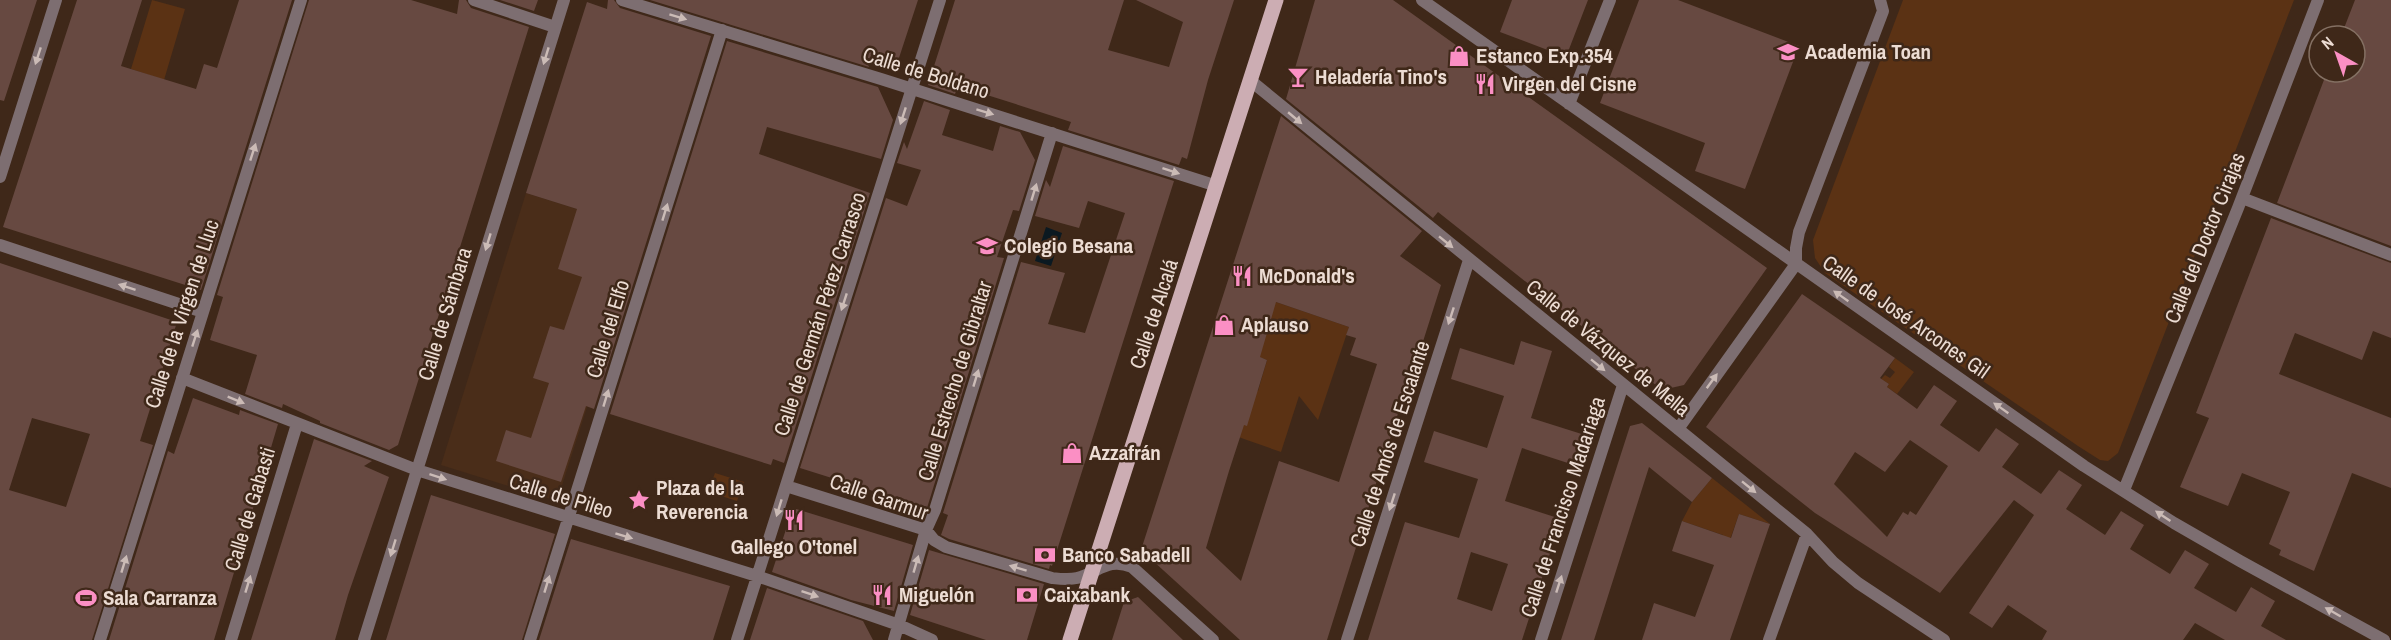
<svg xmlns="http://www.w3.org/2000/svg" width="2391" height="640" font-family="'Archivo Narrow',sans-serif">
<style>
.built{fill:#4a2d19}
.green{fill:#5b3214}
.water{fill:#0b1921}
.building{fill:#674941;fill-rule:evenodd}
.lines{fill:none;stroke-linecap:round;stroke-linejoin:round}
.minor{stroke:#7d6e71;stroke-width:12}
.primary{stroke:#ccadb3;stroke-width:15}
.oneway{fill:#cbbbb6}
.labels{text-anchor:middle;stroke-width:5;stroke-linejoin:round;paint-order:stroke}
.poi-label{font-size:21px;font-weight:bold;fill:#ecdcd3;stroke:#3f2819;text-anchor:start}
.street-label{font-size:21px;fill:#ecdcd3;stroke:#3f2819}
</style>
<rect width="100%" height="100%" fill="#3f2819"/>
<!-- built -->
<path class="built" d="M526 193 580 210 634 260 557 501 441 465Z"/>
<!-- green -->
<path class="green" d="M152 0 185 9 164 80 131 69Z
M1903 0H2294L2118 453 2108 461 2100 460 2078 446 1825 273 1815 258 1813 240Z
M1267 299 1349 327 1318 420 1299 396 1281 452 1224 432 1240 385 1258 391 1267 360 1249 353Z
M1895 358 1914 372 1897 394 1887 387 1889 384 1881 379 1885 375 1890 378 1895 372 1889 367Z
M715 473 744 482 737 501 708 492Z
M1712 478 1770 524 1739 514 1727 548 1723 535 1682 521 1692 502Z"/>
<!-- water -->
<path class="water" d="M1046 227 1062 233 1051 266 1035 261Z"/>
<!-- building -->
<path class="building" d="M0 0H37L4 101 0 100Z
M77 0H142L121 66 196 89 204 64 217 68 239 0H292L201 290 3 227Z
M309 0H411L457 14 459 0H466L471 8 529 27 398 445 389 450 320 423V421L283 404 282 408 245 394 257 355 210 340 223 297 217 295Z
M500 0H538L534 11Z
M608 0H614L620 8 711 36 594 409 586 406 561 482 496 461 506 430 531 438 549 383 533 378 550 326 564 330 582 277 558 269 577 209 526 193 587 2 607 9Z
M650 0H918L896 67 865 57 869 67Z
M955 0H1124L1108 50 1169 67 1183 22 1136 0H1234L1208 80 1187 159 1182 157 1179 165 1068 130 1071 122 1003 100 958 86 955 94 928 85Z
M1315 0H1393L1767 268 1684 385 1662 390 1438 212 1433 218 1286 99Z
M1512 0H1588L1566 57 1500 32Z
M1639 0H1678L1799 46 1745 189 1695 171 1705 143 1600 103Z
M2355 0H2391V246L2277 203 2327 72H2355V36H2341Z
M727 41 878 87 893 120 881 159 767 127 759 154 870 193 784 463 773 459 771 465 610 414Z
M924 101 950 110 942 135 993 151 1000 126 1020 132 1035 160 1019 211 1013 210 997 257 1004 258 927 508 800 468 886 198 907 206 921 170 897 163 904 142 907 149Z
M1281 116 1422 231 1400 256 1441 285 1412 376 1410 375 1327 640H1240L1141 550ZM1276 302 1349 327 1346 335 1356 338 1350 355 1377 364 1339 482 1279 461 1241 581 1206 548 1229 471 1244 425 1247 426 1267 360 1260 357Z
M1063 146 1174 181 1052 566 1050 565 1049 569 949 539 941 535 948 515 943 513 1021 262 1065 273 1048 324 1085 333 1125 213 1088 201 1079 228 1035 216 1046 180 1050 187Z
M2271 218 2391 263V338L2373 331 2362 360 2295 333 2279 374 2391 418V488L2352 473 2314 571 2279 555 2281 550 2269 544 2290 492 2242 473 2228 506 2180 487 2209 418 2196 413Z
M0 263 177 322 140 441 153 445 92 640H0ZM32 418 90 434 66 507 9 490Z
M1802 294 1895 358 1880 378 1889 384 1887 387 1917 409 1934 385 1957 401 1940 425 1979 452 1996 428 2019 444 2002 467 2041 494 2059 470 2082 485 2066 509 2105 535 2121 511 2144 525 2130 549 2170 574 2185 550 2209 564 2194 588 2236 612 2251 587 2275 601 2261 626 2286 640H2225L2195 623 2183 640H2042L2047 631 2008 605 1992 628 1969 613 2034 515 2014 500 1940 593 1815 513 1706 427ZM1910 440 1948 466 1916 515 1910 511 1908 515 1903 512 1887 537 1834 484 1855 452 1885 472Z
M1521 341 1552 351 1531 418 1588 436 1577 466 1522 448 1505 501 1561 519 1522 640H1368L1405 522 1459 538 1478 479 1424 462 1434 431 1487 448 1504 396 1451 379 1460 348 1514 365ZM1471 552 1508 564 1492 611 1457 599Z
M193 398 239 415 240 410 278 424 214 640H109L168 451 174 454Z
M1642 423 1712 478 1692 502 1649 467 1594 640H1561L1630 426Z
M314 439 372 461 364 466 389 477 348 595 335 640H251Z
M431 495 555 534 522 640H386Z
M793 508 913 545 894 611 851 600 772 572Z
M1739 514 1770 524 1730 640H1642L1654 603 1695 617 1714 565 1672 551 1682 521 1731 538Z
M571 539 730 586 713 640H539Z
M929 550 1044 584 1027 640H986L910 615Z
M767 588 863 621 873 640H750Z
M1138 597 1183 640H1112L1124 602Z"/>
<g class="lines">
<!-- minor -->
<path class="minor" d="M474 0 555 27
M622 0 881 79 1217 186
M1422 0 2084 466 2174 523 2240 561 2384 640
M1251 81 1807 534 1833 562 1858 583 1944 640
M1569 104 1610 0
M0 177 56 0
M2242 198 2391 255
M0 245 203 312
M182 378 417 470 757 576 899 625 932 640
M1678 429 1796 264V248L1799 232 1883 11 1880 0
M786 486 926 530 934 540 946 547 1052 578C1061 579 1069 580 1077 578 1099 572 1108 557 1132 567L1213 640
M2124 490 2238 208 2318 0
M100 640 301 0
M231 640 297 424
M364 640 564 0
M530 640 722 30
M737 640 940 0
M894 640 926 530 935 510 1052 133
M1347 640 1469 260
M1541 640 1623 385
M1769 640 1807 534"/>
<!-- primary -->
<path class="primary" d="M1070 640 1276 0"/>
</g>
<!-- one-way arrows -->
<defs><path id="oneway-solid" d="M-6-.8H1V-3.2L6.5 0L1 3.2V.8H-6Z" transform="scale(1.5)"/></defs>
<g class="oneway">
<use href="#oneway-solid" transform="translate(678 17) rotate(17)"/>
<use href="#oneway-solid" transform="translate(38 56) rotate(108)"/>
<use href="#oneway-solid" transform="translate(546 56) rotate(107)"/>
<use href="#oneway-solid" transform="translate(985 112) rotate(17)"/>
<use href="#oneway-solid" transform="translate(903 116) rotate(108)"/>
<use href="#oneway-solid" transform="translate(1295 118) rotate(40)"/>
<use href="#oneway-solid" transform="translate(253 152) rotate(-72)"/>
<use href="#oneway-solid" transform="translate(1171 171) rotate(18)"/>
<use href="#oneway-solid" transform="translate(1034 192) rotate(-73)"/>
<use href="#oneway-solid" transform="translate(665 212) rotate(-73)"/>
<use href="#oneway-solid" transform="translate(488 242) rotate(107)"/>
<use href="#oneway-solid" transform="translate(1446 242) rotate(39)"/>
<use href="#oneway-solid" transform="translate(127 287) rotate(-162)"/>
<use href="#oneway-solid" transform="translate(1841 296) rotate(-145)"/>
<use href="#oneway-solid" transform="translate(844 302) rotate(108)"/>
<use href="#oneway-solid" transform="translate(1451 316) rotate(108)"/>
<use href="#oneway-solid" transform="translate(195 338) rotate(-72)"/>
<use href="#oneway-solid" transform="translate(1598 365) rotate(39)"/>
<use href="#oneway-solid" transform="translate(976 378) rotate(-73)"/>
<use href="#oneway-solid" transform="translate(1712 381) rotate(-54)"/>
<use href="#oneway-solid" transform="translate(606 398) rotate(-73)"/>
<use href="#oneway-solid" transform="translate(236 400) rotate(22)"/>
<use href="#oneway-solid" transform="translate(2001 408) rotate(-145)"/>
<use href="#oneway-solid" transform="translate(438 477) rotate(18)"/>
<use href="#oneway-solid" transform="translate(1749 487) rotate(39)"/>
<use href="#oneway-solid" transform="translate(1392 502) rotate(108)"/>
<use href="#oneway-solid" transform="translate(779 508) rotate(107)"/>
<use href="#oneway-solid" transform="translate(2163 516) rotate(-146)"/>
<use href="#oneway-solid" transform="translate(624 536) rotate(17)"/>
<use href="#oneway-solid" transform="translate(393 548) rotate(107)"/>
<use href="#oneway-solid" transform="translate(124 564) rotate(-73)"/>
<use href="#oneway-solid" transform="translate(916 564) rotate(-74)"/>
<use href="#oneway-solid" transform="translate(1018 568) rotate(-163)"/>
<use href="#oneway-solid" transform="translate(248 584) rotate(-73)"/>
<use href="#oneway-solid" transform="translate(547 584) rotate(-73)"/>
<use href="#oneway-solid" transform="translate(1559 584) rotate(-72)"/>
<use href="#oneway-solid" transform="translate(810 594) rotate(19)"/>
<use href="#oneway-solid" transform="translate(2333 612) rotate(-150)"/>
</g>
<!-- icons -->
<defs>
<symbol id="school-bare" viewBox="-9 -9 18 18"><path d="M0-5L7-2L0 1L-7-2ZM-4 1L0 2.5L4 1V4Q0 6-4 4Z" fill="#fb8fc4" stroke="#3f2819" stroke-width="2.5" paint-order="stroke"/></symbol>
<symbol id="shop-bare" viewBox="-9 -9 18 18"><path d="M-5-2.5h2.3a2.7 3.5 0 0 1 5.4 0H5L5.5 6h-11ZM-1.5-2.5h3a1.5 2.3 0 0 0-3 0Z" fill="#fb8fc4" stroke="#3f2819" stroke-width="2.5" paint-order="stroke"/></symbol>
<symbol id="bar-bare" viewBox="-9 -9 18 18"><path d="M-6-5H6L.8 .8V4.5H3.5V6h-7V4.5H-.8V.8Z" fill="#fb8fc4" stroke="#3f2819" stroke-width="2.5" paint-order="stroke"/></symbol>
<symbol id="restaurant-bare" viewBox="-9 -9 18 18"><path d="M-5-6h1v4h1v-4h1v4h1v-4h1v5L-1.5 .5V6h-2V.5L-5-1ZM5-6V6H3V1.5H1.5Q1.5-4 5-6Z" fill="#fb8fc4" stroke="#3f2819" stroke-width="2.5" paint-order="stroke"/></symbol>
<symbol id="sight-bare" viewBox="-9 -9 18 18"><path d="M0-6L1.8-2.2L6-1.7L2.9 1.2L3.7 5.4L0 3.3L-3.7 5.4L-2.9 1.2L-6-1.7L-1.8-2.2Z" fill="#fb8fc4" stroke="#3f2819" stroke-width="2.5" paint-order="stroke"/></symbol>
<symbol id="bank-bare" viewBox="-9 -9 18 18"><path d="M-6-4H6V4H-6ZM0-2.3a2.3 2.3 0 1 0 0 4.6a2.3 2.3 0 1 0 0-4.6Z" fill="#fb8fc4" stroke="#3f2819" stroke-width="2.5" paint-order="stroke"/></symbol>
<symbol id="stadium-bare" viewBox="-9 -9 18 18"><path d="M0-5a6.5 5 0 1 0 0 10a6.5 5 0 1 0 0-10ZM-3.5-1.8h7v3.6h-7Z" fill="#fb8fc4" stroke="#3f2819" stroke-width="2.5" paint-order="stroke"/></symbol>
</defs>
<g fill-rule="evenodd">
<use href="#school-bare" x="1773" y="37" width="30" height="30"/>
<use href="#shop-bare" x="1444" y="41" width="30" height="30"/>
<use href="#bar-bare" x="1283" y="62" width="30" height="30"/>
<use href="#restaurant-bare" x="1470" y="69" width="30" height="30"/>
<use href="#school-bare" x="972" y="231" width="30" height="30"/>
<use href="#restaurant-bare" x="1227" y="261" width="30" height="30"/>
<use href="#shop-bare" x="1209" y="310" width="30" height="30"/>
<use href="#shop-bare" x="1057" y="438" width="30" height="30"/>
<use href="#sight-bare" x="624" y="485" width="30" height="30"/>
<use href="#restaurant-bare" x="779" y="505" width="30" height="30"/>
<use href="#bank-bare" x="1030" y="540" width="30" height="30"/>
<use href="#restaurant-bare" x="867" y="580" width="30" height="30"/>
<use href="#bank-bare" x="1012" y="580" width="30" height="30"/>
<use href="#stadium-bare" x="71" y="583" width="30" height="30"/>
</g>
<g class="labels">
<!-- poi labels -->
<g class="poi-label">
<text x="1805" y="59">Academia Toan</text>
<text x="1476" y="63">Estanco Exp.354</text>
<text x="1315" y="84">Heladería Tino's</text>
<text x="1502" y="91">Virgen del Cisne</text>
<text x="1004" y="253">Colegio Besana</text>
<text x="1259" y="283">McDonald's</text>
<text x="1241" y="332">Aplauso</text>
<text x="1089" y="460">Azzafrán</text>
<text x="656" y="495">Plaza de la<tspan x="656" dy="24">Reverencia</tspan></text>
<text x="794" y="554" text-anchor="middle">Gallego O'tonel</text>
<text x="1062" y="562">Banco Sabadell</text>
<text x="899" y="602">Miguelón</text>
<text x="1044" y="602">Caixabank</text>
<text x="103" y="605">Sala Carranza</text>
</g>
<!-- street labels -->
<g class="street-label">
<text transform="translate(926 73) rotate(17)" y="7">Calle de Boldano</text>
<text transform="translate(2205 238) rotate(-68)" y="7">Calle del Doctor Cirajas</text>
<text transform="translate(182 314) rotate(-72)" y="7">Calle de la Virgen de Lluc</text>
<text transform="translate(445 314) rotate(-73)" y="7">Calle de Sámbara</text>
<text transform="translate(820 314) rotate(-72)" y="7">Calle de Germán Pérez Carrasco</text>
<text transform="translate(1154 314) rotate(-72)" y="7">Calle de Alcalá</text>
<text transform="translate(1906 317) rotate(35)" y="7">Calle de José Arcones Gil</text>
<text transform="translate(608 329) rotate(-73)" y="7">Calle del Elfo</text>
<text transform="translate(1608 348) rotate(39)" y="7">Calle de Vázquez de Mella</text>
<text transform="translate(955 381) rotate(-73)" y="7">Calle Estrecho de Gibraltar</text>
<text transform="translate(1390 444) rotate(-72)" y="7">Calle de Amós de Escalante</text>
<text transform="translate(561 496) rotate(17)" y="7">Calle de Pileo</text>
<text transform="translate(879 497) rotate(19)" y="7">Calle Garmur</text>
<text transform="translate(1563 507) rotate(-72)" y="7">Calle de Francisco Madariaga</text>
<text transform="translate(250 509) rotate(-73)" y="7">Calle de Gabasti</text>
</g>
</g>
<!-- north arrow -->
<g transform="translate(2337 54) rotate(320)"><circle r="28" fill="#3f2819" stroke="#847063" stroke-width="1.5"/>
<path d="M0-4.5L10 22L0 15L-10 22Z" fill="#fb8fc4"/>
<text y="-9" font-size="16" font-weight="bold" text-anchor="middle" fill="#ecdcd3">N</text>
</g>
</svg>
